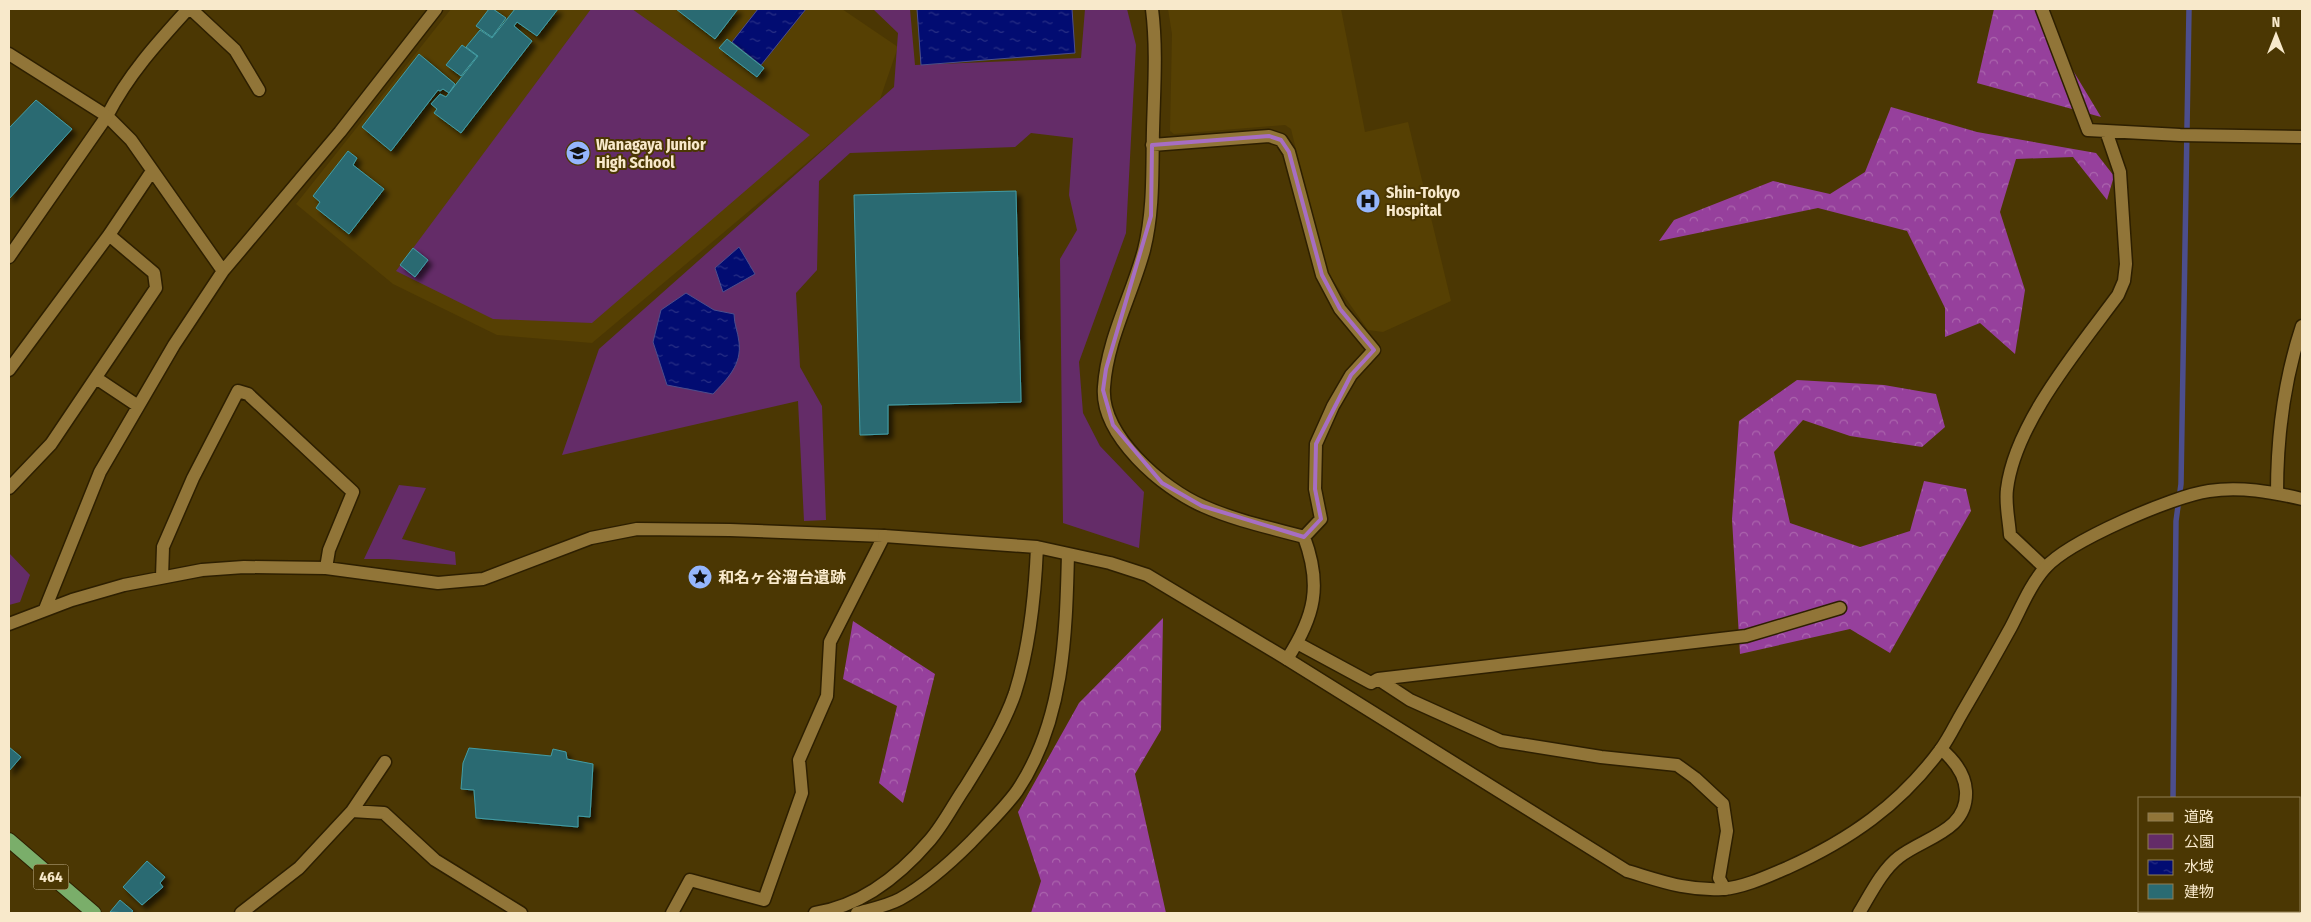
<svg xmlns="http://www.w3.org/2000/svg" width="2311" height="922" font-family="'Fira Sans Condensed','Noto Sans JP',sans-serif">
<style>
.built{fill:#564003}
.forest{fill:url(#forest-crowns)}
.park{fill:#642c68}
.water{fill:url(#water-ripples);stroke:#4c4e8d}
.lines{fill:none;stroke-linecap:round;stroke-linejoin:round}
.stream{stroke:#4c4e8d;stroke-width:5.5}
.building{fill:#2a6b72;stroke:#429da7;filter:url(#shadow)}
.minor-casing{stroke:#2d1f00;stroke-width:15}
.tertiary-casing{stroke:#2d1f00;stroke-width:15}
.trunk-casing{stroke:#2d1f00;stroke-width:16}
.minor{stroke:#917538;stroke-width:12}
.tertiary{stroke:#917538;stroke-width:12}
.trunk{stroke:#7aae6a;stroke-width:14}
.marked{fill:none;stroke:#a76ec3;stroke-width:4;stroke-linejoin:round}
.labels{text-anchor:middle;stroke-width:4;stroke-linejoin:round;paint-order:stroke}
.shield{fill:#4b3703;stroke:#c4b48f;stroke-width:1}
.shield-label{font-size:15px;font-weight:bold;fill:#f8e9cb}
.poi-label{font-size:16px;font-weight:bold;fill:#f8e9cb;stroke:#4b3703;text-anchor:start}
</style>
<defs>
<pattern id="forest-crowns" width="20" height="18" patternUnits="userSpaceOnUse" patternTransform="scale(1.25)"><rect width="20" height="18" fill="#96409c"/><path d="M2 6a3 3 0 1 1 6 0M12 15a3 3 0 1 1 6 0" fill="none" stroke="#ab65ad"/></pattern>
<pattern id="water-ripples" width="26" height="14" patternUnits="userSpaceOnUse" patternTransform="scale(1.25)"><rect width="26" height="14" fill="#020c72"/><path d="M2 4q2-2 4 0t4 0M15 11q2-2 4 0t4 0" fill="none" stroke="#282f85"/></pattern>
<filter id="shadow"><feDropShadow dx="4.5" dy="4.5" stdDeviation="2.5" flood-color="#0009"/></filter>
</defs>
<rect width="100%" height="100%" fill="#4b3703"/>
<!-- built -->
<path class="built" d="M451 9H842L898 47 879 102 592 343 497 335 393 284 296 204Z
M1168 9H1341L1365 132 1408 122 1451 301 1383 332 1368 330 1325 269 1291 129 1285 125 1174 134 1170 131 1172 34Z"/>
<!-- forest -->
<path class="forest" d="M1994 9H2036L2101 117 1977 83Z
M1891 107 1977 132 2096 153 2114 176 2107 200 2073 157 2016 159 2000 212 2025 290 2015 354 1980 323 1945 337V308L1907 231 1818 208 1659 241 1674 220 1773 181 1830 194 1865 172Z
M1797 380 1884 385 1936 394 1945 427 1922 447 1850 436 1803 420 1774 452 1790 523 1860 547 1910 531 1924 481 1966 489 1971 511 1890 653 1850 629 1740 654 1732 519 1739 421Z
M1163 618 1161 730 1135 774 1166 913H1031L1041 881 1018 812 1079 703Z
M853 621 935 674 903 803 879 783 897 706 843 679Z"/>
<!-- park -->
<path class="park" d="M591 9H632L810 135 592 323 493 319 396 271Z
M873 9H910L915 65 1081 58 1085 9H1127L1136 45 1126 233 1079 362 1083 413 1100 446 1144 492 1139 548 1063 523 1060 259 1077 230 1069 195 1073 138 1031 133 1015 147 850 153 819 181 817 270 796 293 800 367 822 406 826 520 804 521 798 401 562 455 599 349 894 87 898 33Z
M399 485 426 488 402 539 455 552 456 565 388 559H364Z
M9 553 30 575 20 602 9 605Z"/>
<!-- water -->
<path class="water" d="M758 9H806L761 65 732 42Z
M917 9H1072L1075 53 921 65Z
M739 247 755 274 723 292 715 268Z
M686 293 714 310 734 314C734 324 738 332 739 342 742 365 727 379 713 394L667 385 653 342 661 310Z"/>
<g class="lines">
<!-- stream -->
<path class="stream" d="M2173 798 2176 521 2181 484 2189 9
M2171 913V911"/>
</g>
<!-- building -->
<path class="building" d="M489 9H493L506 18 492 37 476 26Z
M515 9H558L537 36 517 22 514 26 532 41 461 133 434 113 437 109 431 104 440 94 446 97 478 56 466 47 480 30 492 38Z
M676 9H738L715 39Z
M727 39 764 68 757 77 719 48Z
M462 45 477 56 461 76 446 65Z
M419 54 455 84 449 93 443 89 440 91 438 90 391 151 362 127Z
M36 100 72 129 9 199V128Z
M348 151 357 158 353 165 384 189 349 234 316 208 320 202 313 196Z
M1016 191 1021 402 888 405V434L860 435 854 195Z
M413 248 428 260 415 277 400 265Z
M9 747 21 757 9 771Z
M469 748 551 756 553 749 566 752 567 759 593 764 590 817 578 816V827L476 818 474 790 461 789 463 763Z
M147 861 165 877 160 883 163 887 142 905 123 887Z
M120 900 133 911 130 913 110 912Z"/>
<g class="lines">
<defs>
<path id="minor" d="M188 9C157 43 128 75 107 116L131 140 223 271
M191 9 235 50 259 90
M1152 9C1157 49 1154 89 1153 130 1152 170 1154 210 1144 250 1132 295 1107 340 1104 387 1100 435 1163 489 1203 506 1234 520 1271 528 1304 537 1322 585 1315 616 1287 659
M2042 9 2088 130 2180 135 2302 137
M1152 145 1269 136 1281 140 1289 152 1322 275 1340 309 1374 350 1351 375 1333 406 1316 444 1315 489 1321 519 1304 537
M9 370 109 235 152 171
M96 378 138 406
M9 488 51 444 156 288 154 273 109 235
M2277 493C2277 436 2284 380 2302 326
M2045 568 2010 535C2009 520 2005 504 2007 489 2015 423 2079 348 2118 295L2124 281 2126 264 2120 172 2106 131
M162 577 163 547 193 478 238 391 248 394 353 492 329 550 326 568
M45 609 100 472 174 345 223 271 340 132 436 9
M9 624 72 600 124 585 202 570 244 567 326 568 438 583 483 579 591 538 637 529 730 530 884 536 830 642 827 696 799 760 802 793 764 900 690 880 672 913
M1297 643 1371 683 1378 679 1410 700 1501 741 1601 757 1677 765 1695 778 1723 804 1727 831 1719 878 1725 889
M1378 679 1746 636 1840 608
M352 811 385 762
M241 913 299 868 352 811 384 813 435 860 521 913
M1859 913C1870 895 1882 870 1899 857 1925 837 1968 831 1966 791 1965 773 1954 760 1941 749"/>
<path id="tertiary" d="M9 54 107 116 9 257
M884 536 1037 547 1110 563 1147 575 1287 659 1627 871C1661 881 1686 891 1723 889 1745 887 1768 876 1787 868 1849 840 1900 805 1941 749 1949 738 1955 725 1962 713 1979 684 1995 656 2011 627 2021 608 2030 585 2045 568 2069 541 2173 496 2209 491 2240 486 2272 492 2302 499
M815 913C861 906 900 875 930 840 944 824 954 803 966 786 984 757 1004 725 1015 693 1030 646 1035 596 1037 547
M857 913C871 909 887 906 900 899 925 885 951 862 971 842 986 826 1004 809 1017 791 1064 721 1066 635 1068 554"/>
<path id="trunk" d="M9 840 94 913"/>
</defs>
<!-- minor casing -->
<use href="#minor" class="minor-casing"/>
<!-- tertiary casing -->
<use href="#tertiary" class="tertiary-casing"/>
<!-- trunk casing -->
<use href="#trunk" class="trunk-casing"/>
<!-- minor -->
<use href="#minor" class="minor"/>
<!-- tertiary -->
<use href="#tertiary" class="tertiary"/>
<!-- trunk -->
<use href="#trunk" class="trunk"/>
</g>
<!-- marked area -->
<path class="marked" d="M1269 136 1281 140 1289 152 1322 275 1340 309 1374 350 1351 375 1316 444 1315 489 1321 519 1304 537 1202 506 1162 483 1113 425 1103 390 1106 369 1151 216 1152 145Z"/>
<!-- icons -->
<defs>
<symbol id="school-disc" viewBox="-11 -11 22 22"><circle r="9.5" fill="#95b6fd" stroke="#4b3703"/><path d="M0-5L7-2L0 1L-7-2ZM-4 1L0 2.5L4 1V4Q0 6-4 4Z" fill="#111"/></symbol>
<symbol id="hospital-disc" viewBox="-11 -11 22 22"><circle r="9.5" fill="#95b6fd" stroke="#4b3703"/><path d="M-5-5h3v3.5h4V-5h3V5h-3V1.5h-4V5h-3Z" fill="#111"/></symbol>
<symbol id="sight-disc" viewBox="-11 -11 22 22"><circle r="9.5" fill="#95b6fd" stroke="#4b3703"/><path d="M0-6L1.8-2.2L6-1.7L2.9 1.2L3.7 5.4L0 3.3L-3.7 5.4L-2.9 1.2L-6-1.7L-1.8-2.2Z" fill="#111"/></symbol>
</defs>
<g fill-rule="evenodd">
<use href="#school-disc" x="564" y="139" width="28" height="28"/>
<use href="#hospital-disc" x="1354" y="187" width="28" height="28"/>
<use href="#sight-disc" x="686" y="563" width="28" height="28"/>
</g>
<g class="labels">
<!-- shield labels -->
<rect class="shield" x="33.5" y="864.5" width="35" height="25" rx="4"/>
<g class="shield-label">
<text x="51" y="882">464</text>
</g>
<!-- poi labels -->
<g class="poi-label">
<text x="596" y="150">Wanagaya Junior<tspan x="596" dy="18">High School</tspan></text>
<text x="1386" y="198">Shin-Tokyo<tspan x="1386" dy="18">Hospital</tspan></text>
<text x="718" y="583">和名ヶ谷溜台遺跡</text>
</g>
</g>
<!-- border -->
<rect width="2311" height="922" fill="none" stroke="#f8e9cb" stroke-width="20"/>
<!-- legend -->
<rect x="2138" y="797" width="162" height="115" fill="#4b3703" stroke="#907e53"/>
<rect x="2148" y="813" width="25" height="8" fill="#917538" stroke="#907e53"/>
<text x="2184" y="822" font-size="15" fill="#f8e9cb">道路</text>
<rect x="2148" y="834" width="25" height="15" fill="#642c68" stroke="#907e53"/>
<text x="2184" y="847" font-size="15" fill="#f8e9cb">公園</text>
<rect x="2148" y="860" width="25" height="15" fill="url(#water-ripples)" stroke="#907e53"/>
<text x="2184" y="872" font-size="15" fill="#f8e9cb">水域</text>
<rect x="2148" y="884" width="25" height="15" fill="#2a6b72" stroke="#907e53"/>
<text x="2184" y="897" font-size="15" fill="#f8e9cb">建物</text>
<!-- north arrow -->
<g transform="translate(2276 35)" stroke="#4b3703" stroke-width="4" paint-order="stroke">
<path d="M0-4L9 19L0 12L-9 19Z" fill="#f8e9cb"/>
<text y="-8" font-size="14" font-weight="bold" text-anchor="middle" fill="#f8e9cb">N</text>
</g>
</svg>
